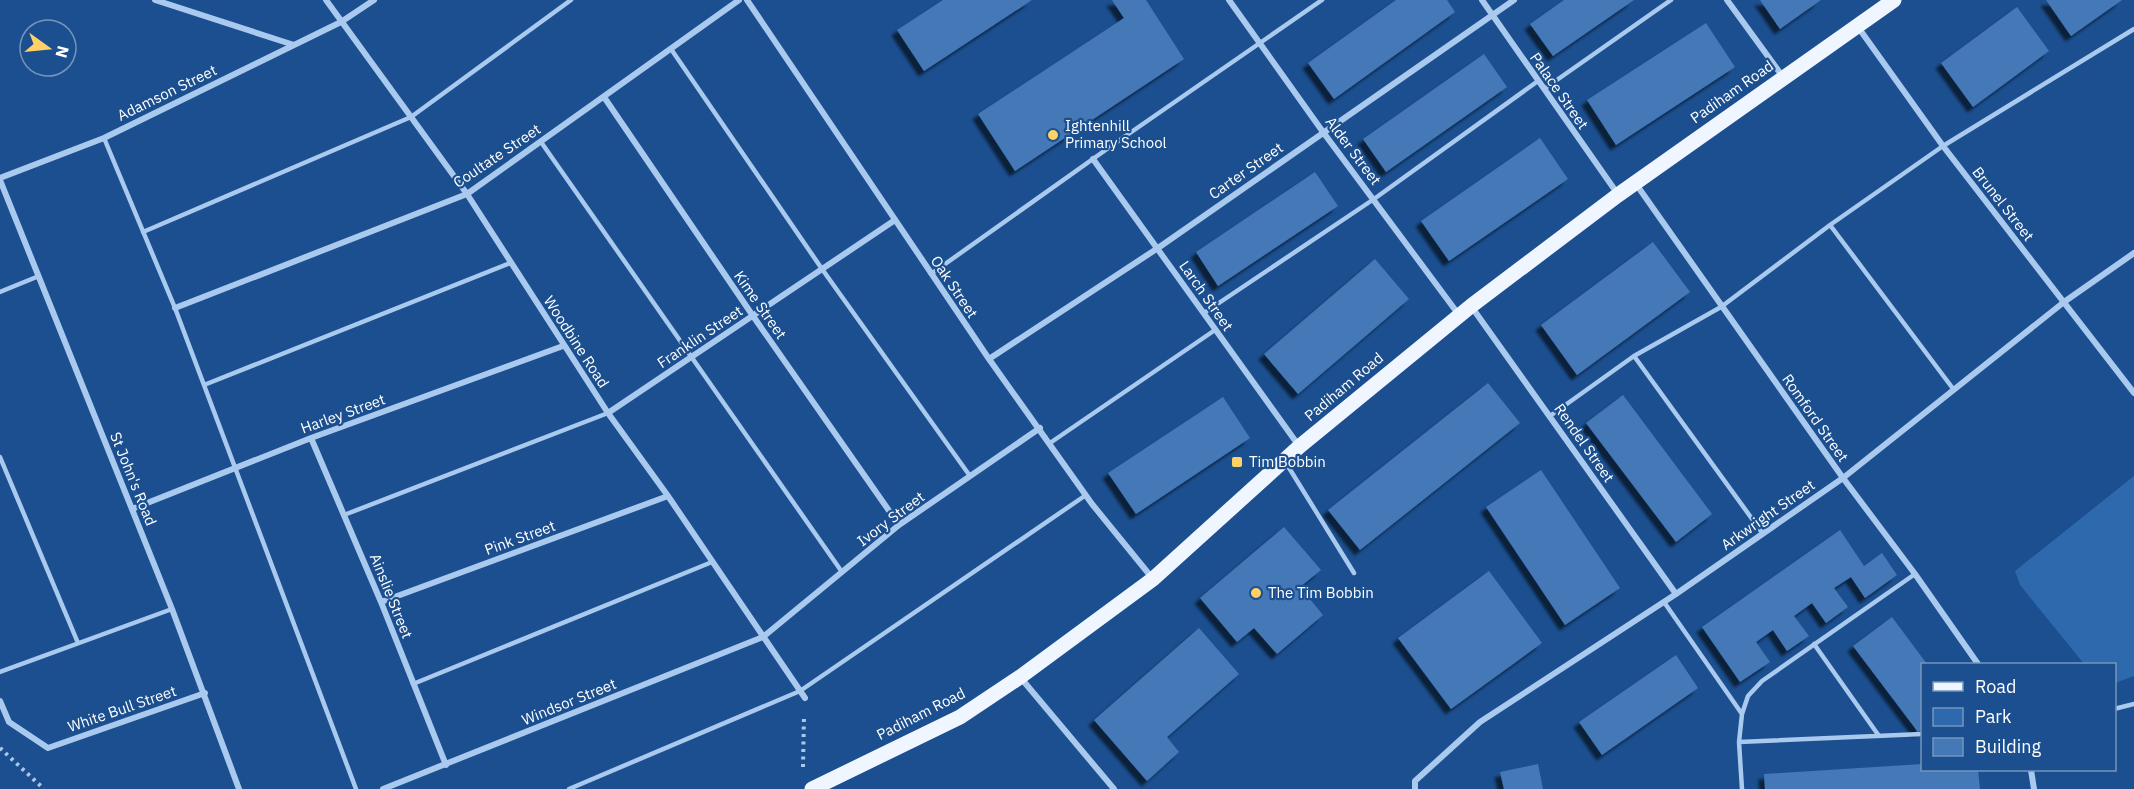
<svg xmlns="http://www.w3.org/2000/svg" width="2134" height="789" font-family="'IBM Plex Sans',sans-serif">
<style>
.green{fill:#2e69ad}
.building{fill:#4478b7;filter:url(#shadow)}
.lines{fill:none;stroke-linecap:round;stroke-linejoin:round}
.path{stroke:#a9c9ee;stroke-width:4;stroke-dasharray:3 4.5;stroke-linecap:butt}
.service{stroke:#a9c9ee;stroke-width:4.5}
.minor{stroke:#a9c9ee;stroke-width:6}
.primary{stroke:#f0f6ff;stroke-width:15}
.poi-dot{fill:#ffd166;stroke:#1b4f8f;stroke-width:2}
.labels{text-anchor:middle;stroke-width:4.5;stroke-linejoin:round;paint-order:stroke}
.street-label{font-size:15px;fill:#fff;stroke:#1b4f8f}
.poi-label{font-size:15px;fill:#fff;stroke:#1b4f8f;text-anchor:start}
</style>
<defs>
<filter id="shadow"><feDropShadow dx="-5.5" dy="5.5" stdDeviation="1.5" flood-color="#0009"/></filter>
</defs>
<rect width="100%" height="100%" fill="#1b4f8f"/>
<!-- green -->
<path class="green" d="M2134 476V676L2115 683 2114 664H2084L2020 585 2015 571Z"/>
<!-- building -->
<path class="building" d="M943 0H1032L924 71 897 30Z
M1112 0H1146L1184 59 1015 171 978 114 1124 18Z
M1396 0H1447L1455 12 1334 99 1308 63Z
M1564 0H1634L1553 56 1530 24Z
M1760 0H1821L1780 29Z
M2046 0H2122L2071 36Z
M2017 7 2049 51 1973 107 1941 63Z
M1706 23 1735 67 1616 145 1587 100Z
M1484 54 1507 87 1386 172 1363 139Z
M1540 138 1568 179 1449 261 1421 221Z
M1315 172 1338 206 1218 286 1196 252Z
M1653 242 1690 292 1577 375 1541 325Z
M1375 259 1409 299 1298 394 1264 354Z
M1488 383 1520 423 1360 550 1328 510Z
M1623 395 1712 514 1676 542 1586 423Z
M1223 397 1250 438 1136 514 1108 473Z
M1541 470 1620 588 1565 625 1486 507Z
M1284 527 1321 570 1300 587 1323 615 1277 654 1254 628 1237 642 1200 598Z
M1840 530 1864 566 1882 553 1897 575 1865 598 1851 577 1834 588 1848 607 1826 623 1812 603 1794 616 1809 636 1787 651 1773 630 1756 642 1770 662 1740 682 1702 627Z
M1489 571 1542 643 1451 709 1398 638Z
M1892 617 1927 664H1922V729L1918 732 1853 646Z
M1199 628 1239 674 1167 737 1179 752 1147 781 1094 720Z
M1676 655 1698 688 1602 755 1579 722Z
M1538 764 1543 789H1504L1500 772Z
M1922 764V770H1978L1980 789H1765L1764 774Z"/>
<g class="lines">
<!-- path -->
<path class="path" d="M0 748 44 789
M803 767 804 715"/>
<!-- service -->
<path class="service" d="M671 49 822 269 970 476
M1544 89 1671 0
M104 138 175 308 356 789
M541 142 842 572
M1830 225 1954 390
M143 232 411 117 571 0
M931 274 1114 144 1322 0
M0 292 39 276
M1204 313 1374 199 1538 81
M1634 356 1763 534
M204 385 510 263
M1550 416 1634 356 1721 307 1830 225 1943 146 2134 29
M1050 443 1215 330
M0 457 78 643
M1286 463 1354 573
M344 515 608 413
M1664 602 1742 714
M1814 644 1879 736
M0 672 172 609
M413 684 712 562
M2114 709 2134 704
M1739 742 1922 734
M569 789 800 691 1086 495
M1742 789 1739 742 1742 714 1748 696 1762 681 1915 574"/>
<!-- minor -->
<path class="minor" d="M155 0 294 45
M326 0 467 194 608 413 668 496 805 698
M747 0 989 359 1092 504 1153 579
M1229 0 1323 132 1459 315
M1482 0 1617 193
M1727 0 1783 77
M1858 27 1943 146 2134 393
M604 97 753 316 899 525
M1093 159 1299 446
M0 178 104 138 341 22 374 0
M0 180 172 609 239 789
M1636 184 1843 478 1915 574 1978 664
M1471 306 1676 594
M175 308 467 194 739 0
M989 359 1158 248 1514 0
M608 413 895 220
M311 438 381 602 446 765
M132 509 311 438 563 346
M381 602 668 496
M1020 677 1114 789
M0 701 9 722 48 748 205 693
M2031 770 2034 789
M383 789 763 637 899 525 1040 428
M1415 789V781L1480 722 1676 594 1843 478 2064 302 2134 253"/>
<!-- primary -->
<path class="primary" d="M812 789 960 717 1020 677 1153 579 1300 446 1471 306 1618 195 1894 0"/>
</g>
<!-- markers -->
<g class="poi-dot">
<circle cx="1053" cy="135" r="6"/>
<rect x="1231" y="456" width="12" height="12" rx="3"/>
<circle cx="1256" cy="593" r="6"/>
</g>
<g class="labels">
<!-- street labels -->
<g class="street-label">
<text transform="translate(1559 91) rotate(55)" y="5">Palace Street</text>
<text transform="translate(1732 92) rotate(-35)" y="5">Padiham Road</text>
<text transform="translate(167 93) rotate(-26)" y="5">Adamson Street</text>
<text transform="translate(1353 151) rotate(53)" y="5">Alder Street</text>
<text transform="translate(497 156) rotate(-34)" y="5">Coultate Street</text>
<text transform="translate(1246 171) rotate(-35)" y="5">Carter Street</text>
<text transform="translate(2003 204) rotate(52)" y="5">Brunel Street</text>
<text transform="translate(954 287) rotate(56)" y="5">Oak Street</text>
<text transform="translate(1206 296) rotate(55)" y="5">Larch Street</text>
<text transform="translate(760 305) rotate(55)" y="5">Kime Street</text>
<text transform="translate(700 337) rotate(-34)" y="5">Franklin Street</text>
<text transform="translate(576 342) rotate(57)" y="5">Woodbine Road</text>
<text transform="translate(1344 387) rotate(-40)" y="5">Padiham Road</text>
<text transform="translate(343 414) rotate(-20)" y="5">Harley Street</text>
<text transform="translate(1815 418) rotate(55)" y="5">Romford Street</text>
<text transform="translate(1584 443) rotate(55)" y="5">Rendel Street</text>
<text transform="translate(133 479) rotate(68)" y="5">St John's Road</text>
<text transform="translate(1768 515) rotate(-35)" y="5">Arkwright Street</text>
<text transform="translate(891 519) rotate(-37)" y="5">Ivory Street</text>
<text transform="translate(520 538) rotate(-20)" y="5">Pink Street</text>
<text transform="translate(391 596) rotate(68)" y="5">Ainslie Street</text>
<text transform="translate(569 702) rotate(-22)" y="5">Windsor Street</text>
<text transform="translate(122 709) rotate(-19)" y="5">White Bull Street</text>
<text transform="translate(921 714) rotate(-27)" y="5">Padiham Road</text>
</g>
<!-- poi labels -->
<g class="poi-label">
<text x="1065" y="131">Ightenhill<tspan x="1065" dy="17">Primary School</tspan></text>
<text x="1249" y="467">Tim Bobbin</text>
<text x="1268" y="598">The Tim Bobbin</text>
</g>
</g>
<!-- legend -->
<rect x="1921" y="663" width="195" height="108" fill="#1b4f8f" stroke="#7695bc" stroke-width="1.5"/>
<rect x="1933" y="682" width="30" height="9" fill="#f0f6ff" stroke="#7695bc" stroke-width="1.5"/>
<text x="1975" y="693" font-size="18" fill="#ffffff">Road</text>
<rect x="1933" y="708" width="30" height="18" fill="#2e69ad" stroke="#7695bc" stroke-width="1.5"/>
<text x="1975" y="723" font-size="18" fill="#ffffff">Park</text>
<rect x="1933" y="738" width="30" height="18" fill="#4478b7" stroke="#7695bc" stroke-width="1.5"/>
<text x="1975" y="753" font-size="18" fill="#ffffff">Building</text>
<!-- north arrow -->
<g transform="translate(48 48) rotate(105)"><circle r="28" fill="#1b4f8f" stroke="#7695bc" stroke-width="1.5"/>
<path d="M0-4.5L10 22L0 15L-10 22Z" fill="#ffd166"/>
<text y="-9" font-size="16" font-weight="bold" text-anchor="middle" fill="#ffffff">N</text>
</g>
</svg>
